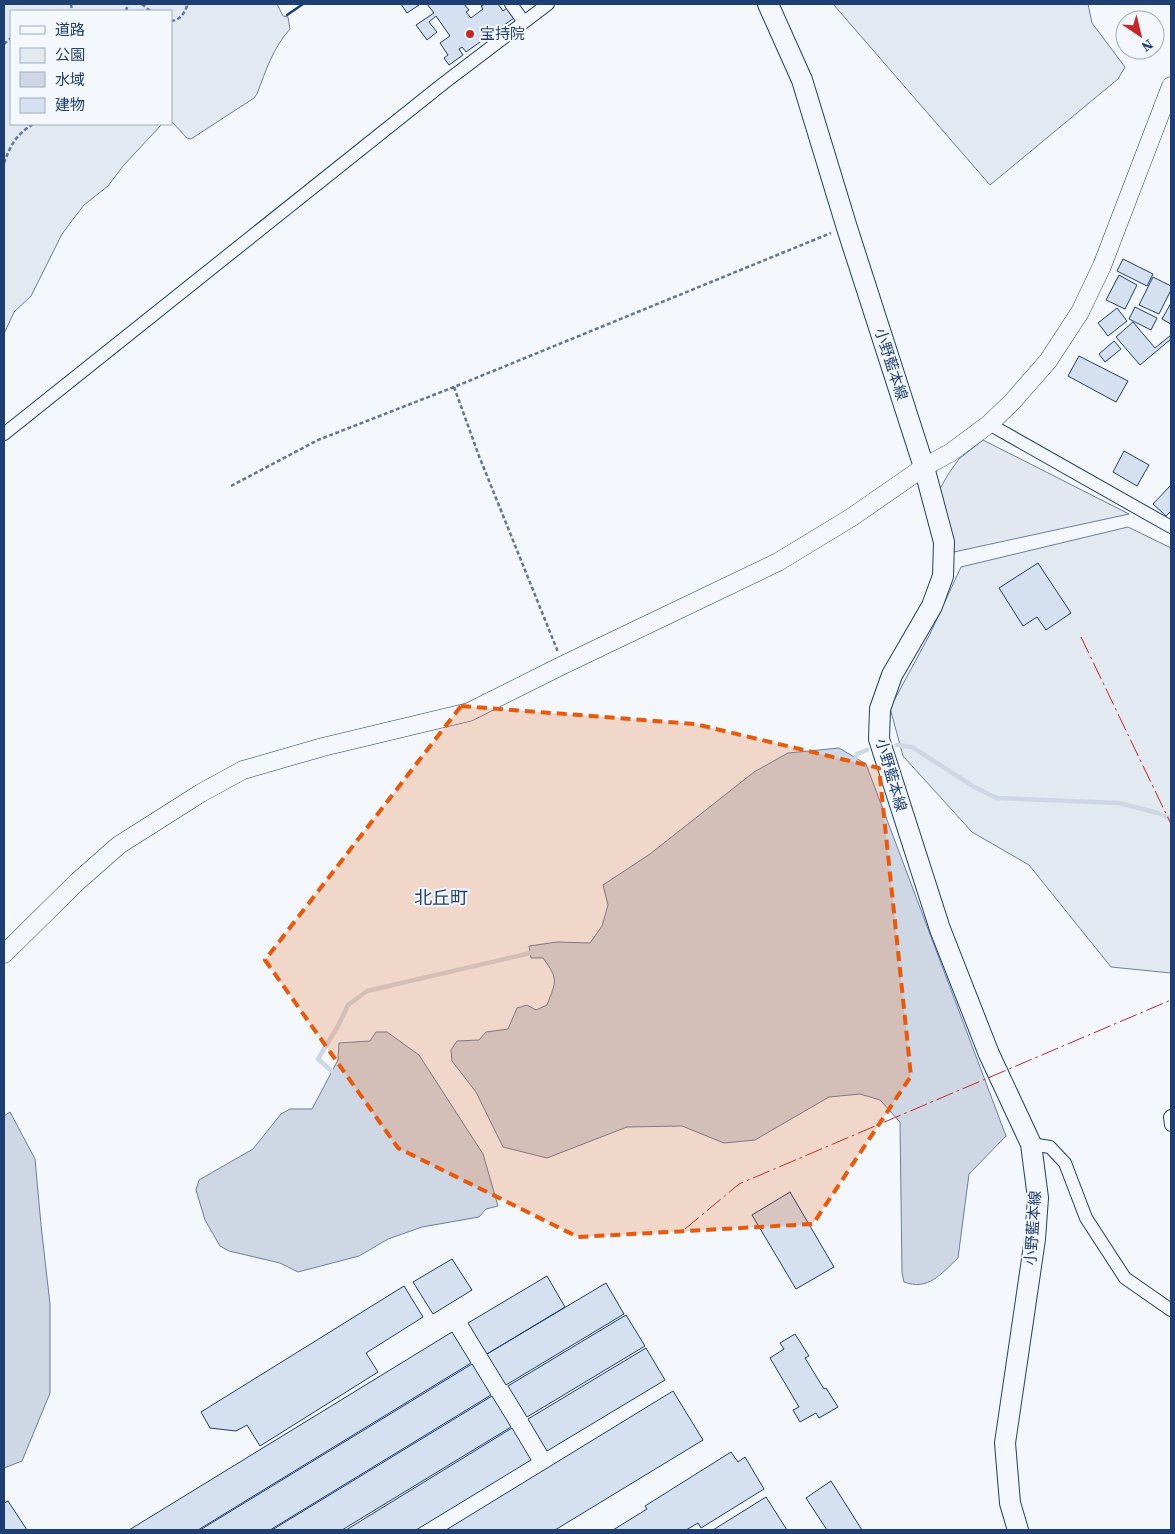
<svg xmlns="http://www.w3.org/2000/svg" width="1175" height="1534" font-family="'Source Serif 4','Noto Sans JP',serif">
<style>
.green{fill:#e3e9f0;stroke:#687fa3}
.parking{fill:#e3e8f0;stroke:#687fa3}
.water{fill:#cfd7e4;stroke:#687fa3}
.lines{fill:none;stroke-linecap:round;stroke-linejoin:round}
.stream{stroke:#cfd7e4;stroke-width:4.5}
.building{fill:#d5e0f0;stroke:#1d3f73}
.street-casing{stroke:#1d3f73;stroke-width:14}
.secondary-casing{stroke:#1d3f73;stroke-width:19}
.primary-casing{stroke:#1d3f73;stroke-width:22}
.path{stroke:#5e769c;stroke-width:2.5;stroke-dasharray:4 2.5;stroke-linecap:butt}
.street{stroke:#f4f7fb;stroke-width:12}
.secondary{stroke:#f4f7fb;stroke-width:18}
.primary{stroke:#f4f7fb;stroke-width:20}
.wall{stroke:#1d3f73;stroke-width:2.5}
.power{stroke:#c62828;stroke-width:1;stroke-dasharray:18 4 2.5 4;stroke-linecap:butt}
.marked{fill:#e8590c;fill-opacity:0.2;stroke:#e8590c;stroke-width:4;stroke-dasharray:10 6;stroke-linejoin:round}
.poi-dot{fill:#c62828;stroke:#f4f7fb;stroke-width:2}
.labels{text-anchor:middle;stroke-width:4;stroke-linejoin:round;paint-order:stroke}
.poi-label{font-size:15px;fill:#1d3f73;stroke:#f4f7fb;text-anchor:start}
.street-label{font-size:15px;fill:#1d3f73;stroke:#f4f7fb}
.quarter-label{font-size:18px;fill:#1d3f73;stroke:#f4f7fb}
</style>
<rect width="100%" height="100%" fill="#f4f7fb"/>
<!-- green -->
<path class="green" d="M4 4H277L283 16 288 17 290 29C273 48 266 70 257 94L254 98 191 139 187 138 171 121V11H11V124H162L123 166 108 186 84 205 74 218 62 234 31 296 14 312 4 334Z
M833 4H1088L1092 23 1125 67 1118 79 990 185Z
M1128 527 1171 548V973L1111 967 1029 865 972 832 903 756 890 708 930 634 961 567Z"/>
<!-- parking -->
<path class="parking" d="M983 440 1129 514 954 552 938 492 949 473 959 459Z"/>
<!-- water -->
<path class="water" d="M839 748 866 764 1006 1136 969 1174 958 1258C941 1274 928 1291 904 1282L902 1273 900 1122 880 1100 860 1094 829 1097 755 1140 724 1143 682 1126 627 1127 547 1158 503 1147 476 1092 452 1061 451 1050 457 1041 479 1040 486 1032 508 1029 517 1008 527 1005 536 1010 547 1005C556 981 559 980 543 958H531L529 946 557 942 590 943 602 926 608 905 603 885 650 854 754 772 788 753Z
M376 1032H387L419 1055 483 1154 498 1206 486 1209 479 1217 422 1227 388 1239 359 1256 298 1272 280 1263 229 1251 220 1246 205 1220 196 1190 199 1180 253 1149 281 1114 290 1109H312L338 1060 339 1043 370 1041Z
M10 1112 35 1159 41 1225 50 1304V1393L22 1461 4 1468V1116Z"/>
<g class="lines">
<!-- stream -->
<path class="stream" d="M897 745 912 747 976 788 997 798 1119 803 1158 813 1171 819
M854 762 857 754 867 750
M335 1074 318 1059 338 1026 348 1005 367 991 535 952"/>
</g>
<!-- building -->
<path class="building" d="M401 4H418L419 5 407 13Z
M427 4H464L469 10 466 12 471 18 483 9 481 6 485 4H498L503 11 507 8 514 18 466 52 462 47 459 49 463 55 449 65 444 58 448 55 440 43 450 36 436 16 429 22 437 32 427 40 416 25 434 13Z
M1123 259 1153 274 1147 286 1117 271Z
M1119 275 1137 285 1125 309 1106 300Z
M1153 277 1171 286V290L1159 314 1139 305Z
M1171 303V324L1162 319Z
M1135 307 1157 318 1151 330 1129 319Z
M1117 308 1127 321 1108 336 1098 323Z
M1133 322 1155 348 1171 335V339L1140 365 1116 337Z
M1114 341 1121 349 1105 362 1099 354Z
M1079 356 1128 381 1116 402 1068 376Z
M1124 451 1149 465 1137 486 1113 472Z
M1171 485V511L1166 516 1153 504Z
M1038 563 1071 613 1046 630 1037 617 1023 626 999 588Z
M790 1192 834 1267 796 1289 752 1215Z
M452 1259 472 1290 433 1314 413 1282Z
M547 1276 565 1307 487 1354 468 1323Z
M606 1283 624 1314 506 1385 487 1354Z
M404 1286 423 1317 366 1353 378 1372 260 1446 247 1425 236 1431 210 1428 201 1412Z
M626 1315 645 1346 527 1417 508 1386Z
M452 1332 471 1363 198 1530H129Z
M795 1334 809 1356 805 1358 824 1389 826 1388 838 1407 819 1418 816 1413 800 1422 793 1410 799 1407 770 1358 784 1349 780 1343Z
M646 1348 665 1380 547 1451 528 1419Z
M472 1364 491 1395 270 1530H200Z
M673 1391 703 1440 555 1530H446Z
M492 1396 511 1427 342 1530H272Z
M512 1428 531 1460 416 1530H346Z
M731 1452 738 1462 745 1457 764 1489 701 1528 698 1523 686 1530H613L647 1509 645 1506Z
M831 1481 862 1530H827L806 1498Z
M766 1497 787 1530H713Z
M8 1501 27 1530H4V1503Z"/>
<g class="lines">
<defs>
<path id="street" d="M511 4 524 22
M989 424 1171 527
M4 434 444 83 548 4
M1171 1116 1170 1117 1171 1125
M1031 1144 1050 1147 1065 1163 1086 1218 1125 1278 1171 1310"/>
<path id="secondary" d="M4 954 77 882 119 845 201 793 243 770 323 747 469 712 563 665 778 562 852 517 924 467 950 453 989 424 1012 402 1048 361 1080 312 1102 266 1171 86"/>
<path id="primary" d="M768 4 802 80 847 228 924 467 944 542 943 576 932 606 892 675 880 709 879 739 940 929 989 1054 1031 1144 1038 1198 1035 1239 1005 1443 1010 1503 1018 1530"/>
</defs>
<!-- street casing -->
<use href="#street" class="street-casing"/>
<!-- secondary casing -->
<use href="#secondary" class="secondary-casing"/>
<!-- primary casing -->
<use href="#primary" class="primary-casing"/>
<!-- path -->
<path class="path" d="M71 4 72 11
M142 4 150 11
M126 11 128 4
M171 21C180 20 184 14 187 6L186 4
M4 44 11 38
M4 163C11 144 16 135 33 124
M454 387 479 456 558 652
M231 486 318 440 454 387 831 233"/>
<!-- street -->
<use href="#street" class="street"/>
<!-- secondary -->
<use href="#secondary" class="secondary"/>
<!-- primary -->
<use href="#primary" class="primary"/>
<!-- wall -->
<path class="wall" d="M287 15 303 4"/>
<!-- power -->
<path class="power" d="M1081 637 1171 824
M685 1229 739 1184 1171 1000"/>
</g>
<!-- marked area -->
<path class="marked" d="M461 706 695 724 879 768 911 1076 813 1224 578 1237 398 1148 265 960Z"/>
<!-- markers -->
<circle class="poi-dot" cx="470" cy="34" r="5"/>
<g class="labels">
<!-- poi labels -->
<g class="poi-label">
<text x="480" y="39">宝持院</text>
</g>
<!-- street labels -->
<g class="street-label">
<text transform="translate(891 364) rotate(72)" y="5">小野藍本線</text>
<text transform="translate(891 775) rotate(74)" y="5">小野藍本線</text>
<text transform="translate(1033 1228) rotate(-86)" y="5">小野藍本線</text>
</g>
<!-- quarter labels -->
<g class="quarter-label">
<text x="441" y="904">北丘町</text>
</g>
</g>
<!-- border -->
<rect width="1175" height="1534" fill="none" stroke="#1d3f73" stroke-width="10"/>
<!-- legend -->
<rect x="10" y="10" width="162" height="115" fill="#f4f7fb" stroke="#9eadc5"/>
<rect x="20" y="26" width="25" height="8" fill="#f4f7fb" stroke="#9eadc5"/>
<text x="55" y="35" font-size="15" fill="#1d3f73">道路</text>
<rect x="20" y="48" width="25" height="15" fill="#e3e9f0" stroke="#9eadc5"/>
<text x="55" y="60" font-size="15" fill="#1d3f73">公園</text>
<rect x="20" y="72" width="25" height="15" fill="#cfd7e4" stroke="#9eadc5"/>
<text x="55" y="85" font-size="15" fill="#1d3f73">水域</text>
<rect x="20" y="98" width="25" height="15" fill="#d5e0f0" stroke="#9eadc5"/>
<text x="55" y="110" font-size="15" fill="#1d3f73">建物</text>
<!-- north arrow -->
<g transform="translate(1140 35) rotate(145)"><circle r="24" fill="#f4f7fb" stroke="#9eadc5"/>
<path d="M0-4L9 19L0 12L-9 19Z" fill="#c62828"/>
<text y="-8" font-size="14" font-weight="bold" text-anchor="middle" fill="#1d3f73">N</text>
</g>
</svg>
